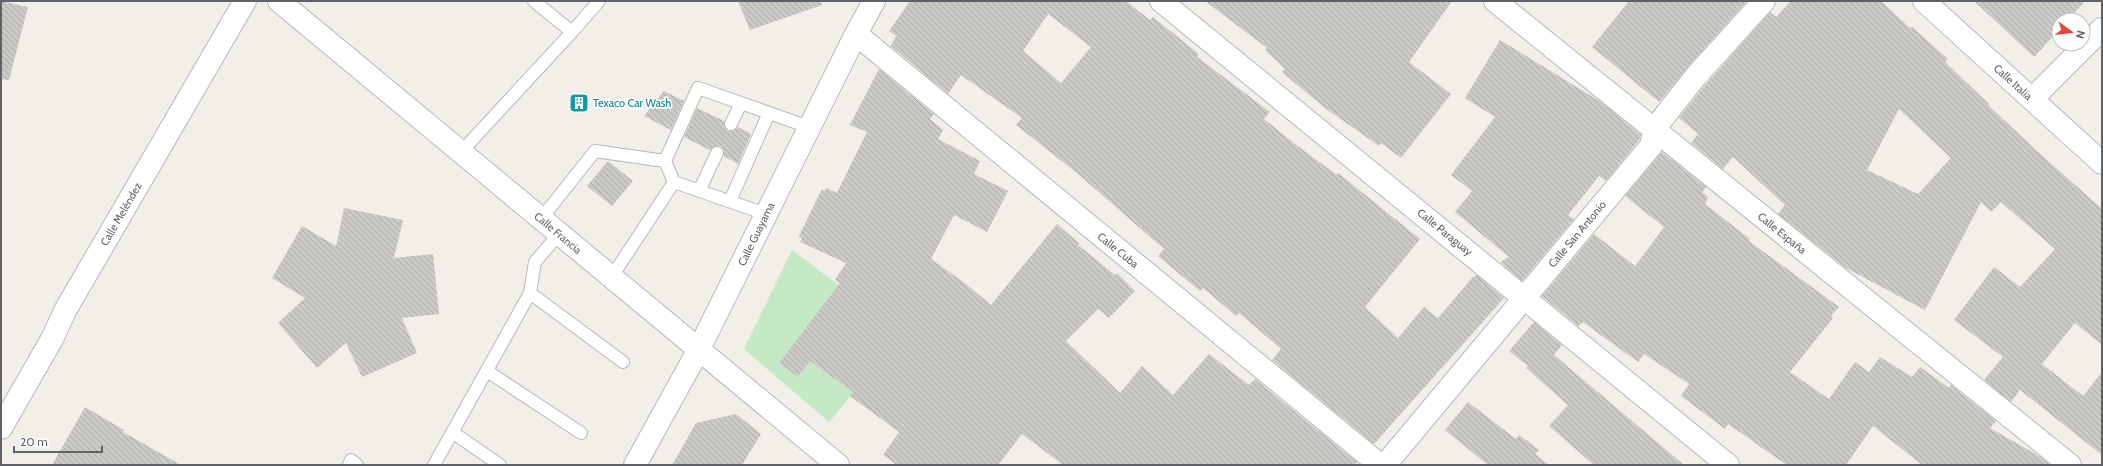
<svg xmlns="http://www.w3.org/2000/svg" width="2103" height="466" font-family="Cabin,sans-serif">
<style>
.grass{fill:#c5e8c5}
.building{fill:url(#building-back-hatch);fill-rule:evenodd}
.lines{fill:none;stroke-linecap:round;stroke-linejoin:round}
.lane-casing{stroke:#b5b8bc;stroke-width:14}
.street-casing{stroke:#b5b8bc;stroke-width:24}
.lane{stroke:#fff;stroke-width:12}
.street{stroke:#fff;stroke-width:22}
.labels{text-anchor:middle;stroke-width:3.5;stroke-linejoin:round;paint-order:stroke}
.street-label{font-size:11px;fill:#5f6368;stroke:#fff}
.culture-label{font-size:11px;fill:#0d838f;stroke:#fff;text-anchor:start}
</style>
<defs>
<pattern id="building-back-hatch" width="6" height="6" patternUnits="userSpaceOnUse"><rect width="6" height="6" fill="#cccac5"/><path d="M-1 5l2 2M0 0l6 6M5-1l2 2" fill="none" stroke="#a9a8a4"/></pattern>
</defs>
<rect width="100%" height="100%" fill="#f1efe8"/>
<!-- grass -->
<path class="grass" d="M792 250 875 312 881 360 829 422 744 349Z"/>
<!-- building -->
<path class="building" d="M1 1 28 7 9 80 1 79Z
M738 1H821L822 5 750 30Z
M910 1H1126L1150 20 1153 17 1199 54 1197 57 1270 112 1264 119 1295 144 1337 175 1338 173 1420 239 1365 307 1398 338 1424 307 1438 318 1472 278 1477 275 1504 298 1374 444 1272 360 1281 349 1239 313 1236 316 1203 288 1200 291 1158 256 1164 249 1078 174 1016 125 1022 118 961 75 948 94 891 46 896 36 889 31ZM1048 14 1091 47 1061 83 1023 51Z
M1205 1H1452L1409 62 1451 94 1401 158 1381 143 1379 146 1325 108 1282 72 1285 69 1265 50 1267 48Z
M1629 1H1747L1687 68 1659 102 1592 47Z
M1791 1H1881L1910 28 1912 27 1948 59 1945 62 1989 104 1988 105 2037 151 2102 209V345L2075 323 2042 364 2083 396 2102 372V455L2020 390 2011 402 1984 380 2003 357 1954 320 1994 267 2020 287 2055 249 2001 202 1991 212 1981 202 1925 310 1846 268 1778 214 1785 205 1733 157 1723 169 1691 143 1698 134 1679 118 1706 84 1770 12 1776 17ZM1899 109 1951 158 1918 194 1867 170Z
M1974 1H2085L2068 20H2059V30L2034 57Z
M1500 40 1601 102 1641 135 1639 140 1606 181 1599 176 1568 215 1574 219 1522 281 1500 262 1509 257 1455 212 1472 191 1451 175 1495 117 1465 98Z
M879 69 934 114 930 119 943 130 938 139 980 161 974 174 1008 191 987 232 954 215 931 259 966 284 991 305 1057 224 1080 244 1078 245 1115 275 1117 273 1135 291 1109 318 1098 309 1066 341 1120 393 1142 366 1173 395 1209 354 1249 385 1255 379 1357 462 1355 465H1063L1022 434 998 465H897L883 455 899 432 850 396 853 392 810 361 798 377 779 363 840 283 835 280 846 263 800 242 802 238 799 236 822 189 825 191 826 188 837 193 867 132 850 125Z
M664 91 684 101 671 130 644 116Z
M697 108 724 121V125L727 131H732L738 127 751 134 738 164 724 156V152L721 146H716L710 150 684 137Z
M1662 152 1706 187 1702 192 1708 197 1705 204 1750 239 1749 241 1839 307 1831 316 1833 318 1790 372 1829 399 1855 362 1869 372 1880 357 1912 377 1920 367 1949 388 1951 385 1996 421 1990 428 2039 456 2050 465H1922L1873 426 1846 465H1787L1728 424 1725 429 1681 396 1689 384 1644 354 1638 362 1583 322 1578 326 1542 296 1594 234 1635 266 1664 227 1625 196Z
M608 161 633 181 612 206 587 186Z
M344 208 403 220 394 258 433 254 439 314 402 318 417 353 362 377 346 343 317 368 278 323 305 298 272 278 302 226 336 246Z
M1534 322 1562 345 1554 355 1684 465H1594L1549 426 1568 405 1526 368 1528 366 1509 351Z
M1468 402 1516 439 1519 435 1539 450 1535 454 1549 465H1488L1445 430Z
M85 407 124 430 123 432 181 465H52Z
M736 414 761 434 742 465H672L696 423Z"/>
<g class="lines">
<defs>
<path id="lane" d="M572 32 599 1
M731 124 741 103
M461 152 572 32 534 1
M699 191 717 153
M730 201 769 113
M766 214 674 182 665 161 698 88 809 127
M541 219 595 151 665 161
M559 234 535 262 530 293 623 362
M611 278 674 182
M487 371 581 433
M452 432 500 465
M349 465 351 460 357 465
M434 465 530 293"/>
<path id="street" d="M279 1 838 465
M1161 1 1728 465
M1495 1 2070 465
M1924 1 2102 163
M856 34 1380 465
M2032 99 2102 29
M1 428 52 339 66 309 245 1
M635 465 698 351 856 34 874 1
M1385 465 1651 146 1655 128 1696 76 1764 1"/>
</defs>
<!-- lane casing -->
<use href="#lane" class="lane-casing"/>
<!-- street casing -->
<use href="#street" class="street-casing"/>
<!-- lane -->
<use href="#lane" class="lane"/>
<!-- street -->
<use href="#street" class="street"/>
</g>
<!-- icons -->
<defs>
<symbol id="building-square" viewBox="-11 -11 22 22"><rect x="-9" y="-9" width="18" height="18" rx="4" fill="#0f9aa8" stroke="#fff"/><path d="M-4-6H4V6H1V3H-1V6H-4ZM-2.5-4.3h1.7v1.8h-1.7ZM.8-4.3h1.7v1.8H.8ZM-2.5-1h1.7V.8h-1.7ZM.8-1h1.7V.8H.8Z" fill="#fff"/></symbol>
</defs>
<g fill-rule="evenodd">
<use href="#building-square" x="568" y="92" width="22" height="22"/>
</g>
<g class="labels">
<!-- street labels -->
<g class="street-label">
<text transform="translate(2013 82) rotate(42)" y="4">Calle Italia</text>
<text transform="translate(121 214) rotate(-60)" y="4">Calle Meléndez</text>
<text transform="translate(1445 232) rotate(39)" y="4">Calle Paraguay</text>
<text transform="translate(558 233) rotate(40)" y="4">Calle Francia</text>
<text transform="translate(1782 233) rotate(39)" y="4">Calle España</text>
<text transform="translate(756 234) rotate(-64)" y="4">Calle Guayama</text>
<text transform="translate(1577 234) rotate(-50)" y="4">Calle San Antonio</text>
<text transform="translate(1118 250) rotate(39)" y="4">Calle Cuba</text>
</g>
<!-- culture labels -->
<g class="culture-label">
<text x="593" y="107">Texaco Car Wash</text>
</g>
</g>
<!-- border -->
<rect width="2103" height="466" fill="none" stroke="#5f6368" stroke-width="4"/>
<!-- north arrow -->
<g transform="translate(2071 32) rotate(105)"><circle r="19" fill="#ffffff" stroke="#bfc1c3"/>
<path d="M0-3L7 15L0 10L-7 15Z" fill="#ea4335"/>
<text y="-6" font-size="11" font-weight="bold" text-anchor="middle" fill="#5f6368">N</text>
</g>
<!-- scale -->
<path d="M14 446v6h88v-6" fill="none" stroke="#5f6368" stroke-width="2"/>
<text x="20" y="446" font-size="12" fill="#5f6368" stroke="#ffffff" stroke-width="3" paint-order="stroke">20 m</text>
</svg>
